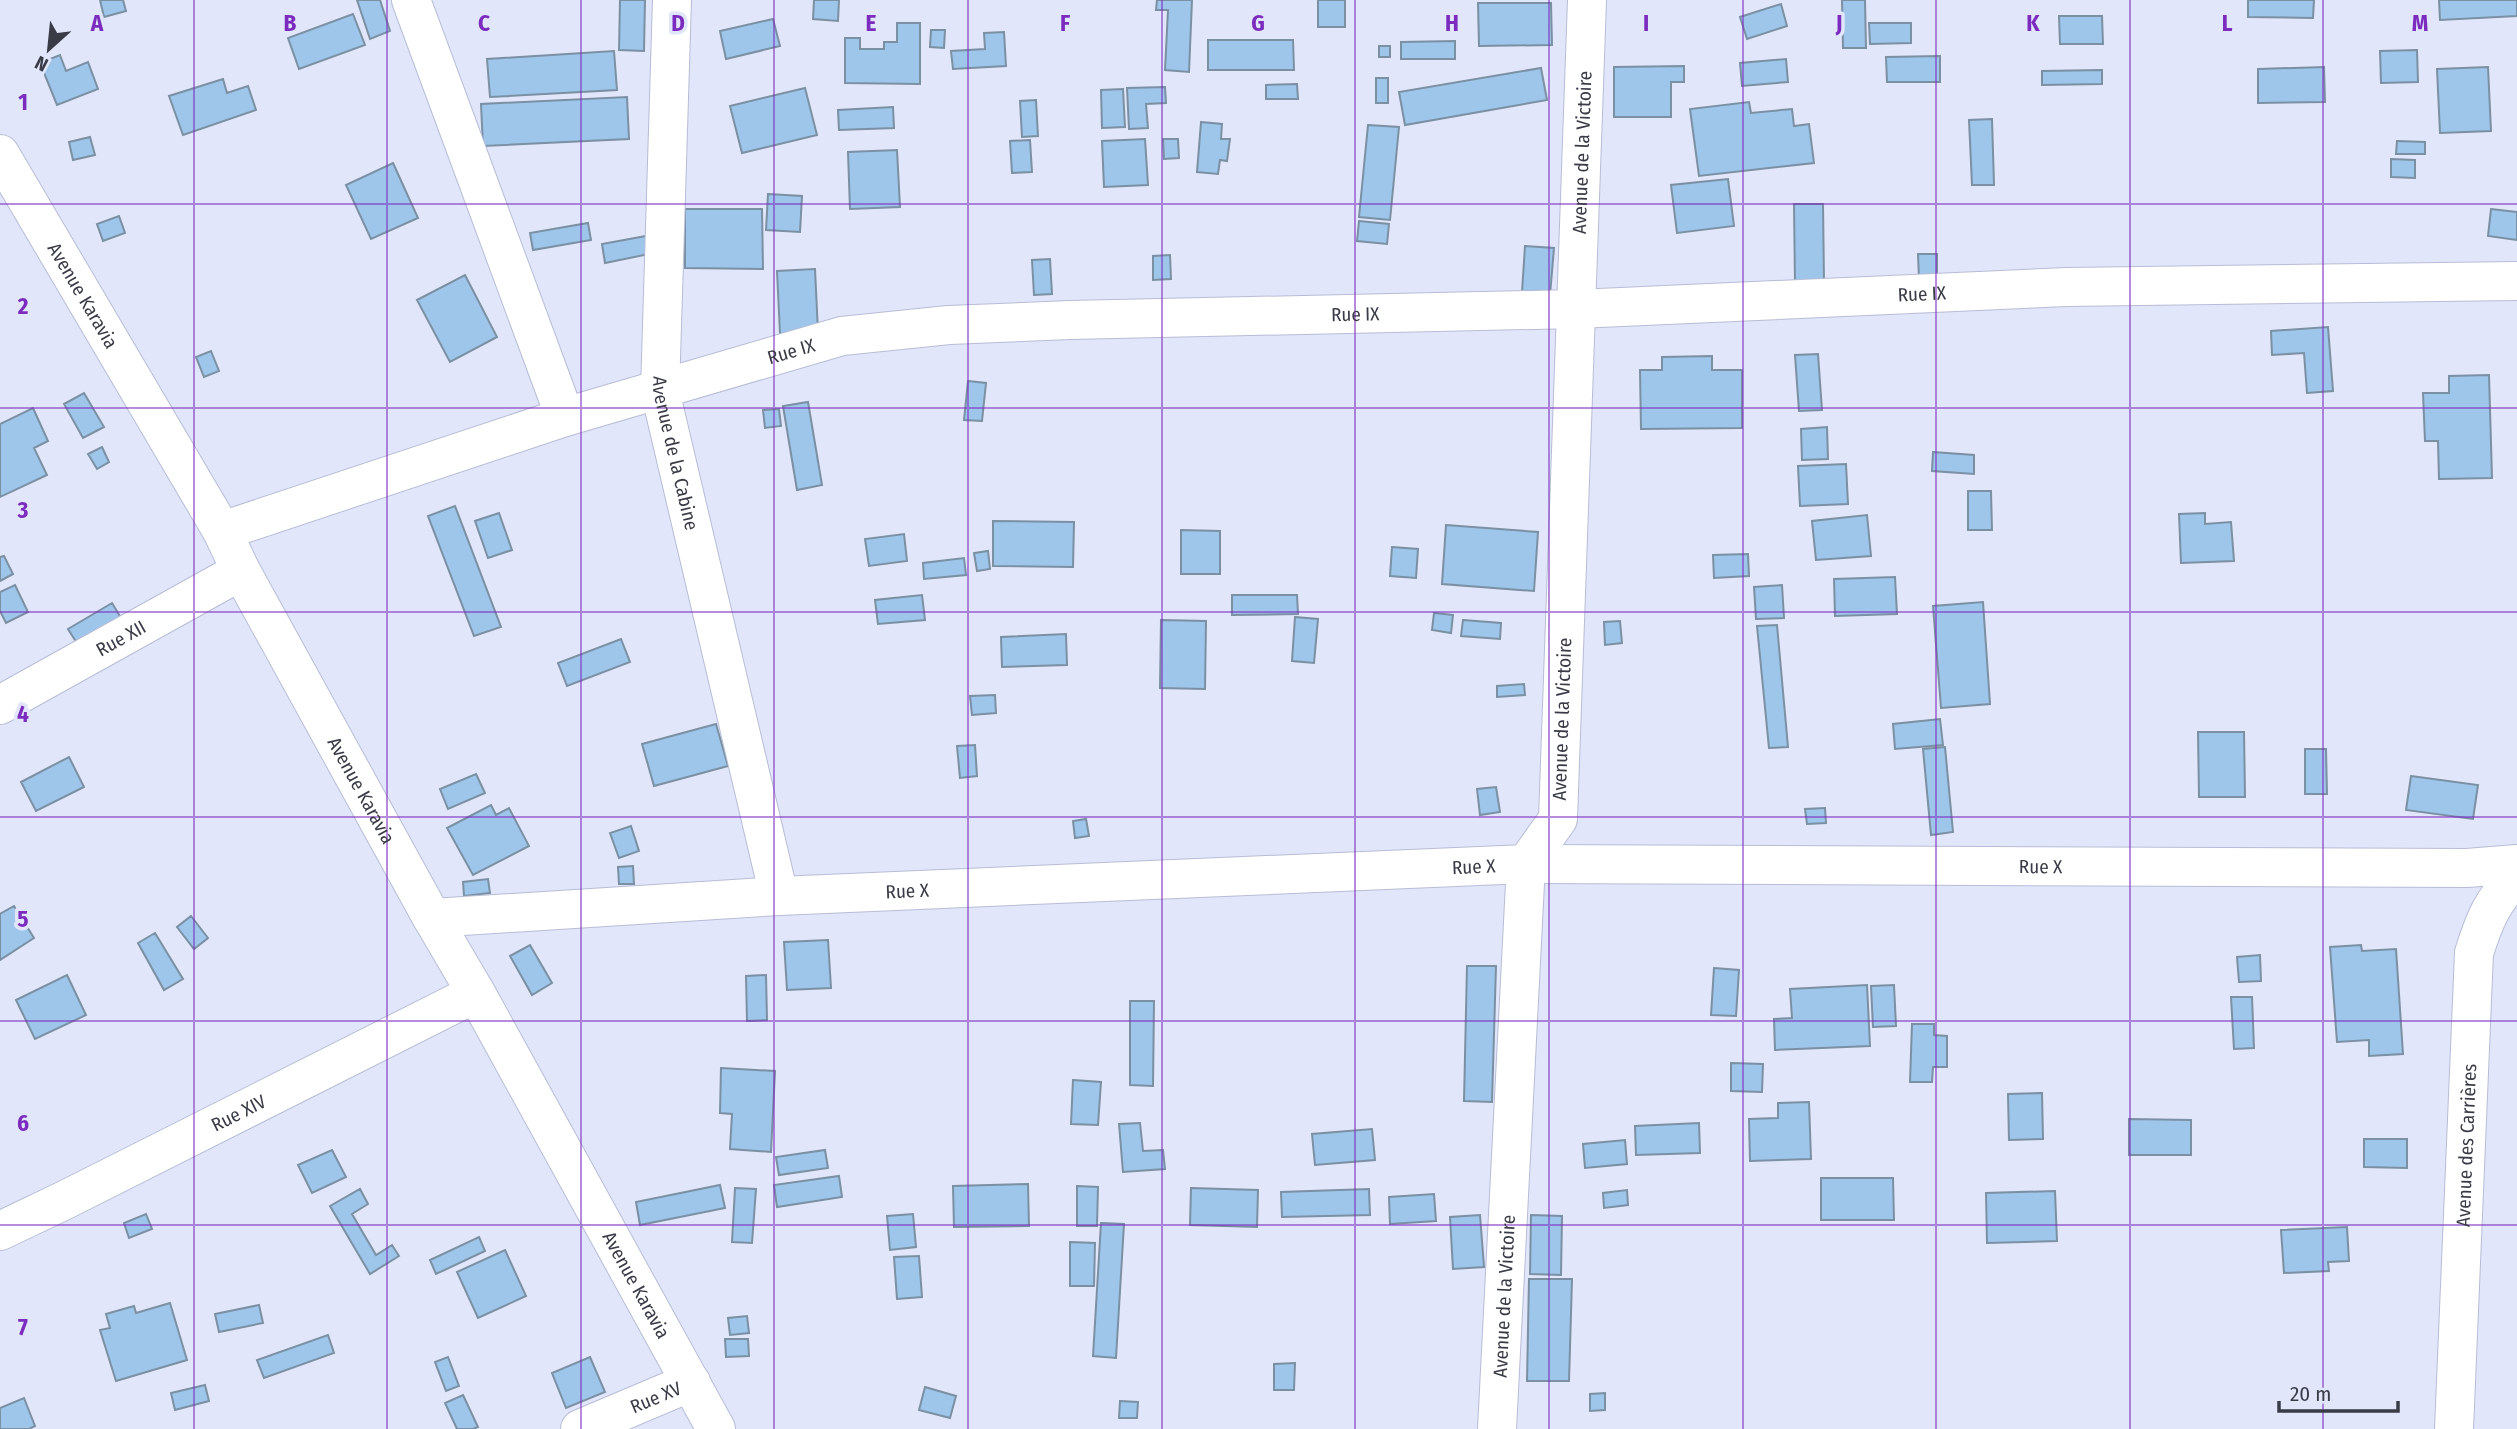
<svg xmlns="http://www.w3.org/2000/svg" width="2517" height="1429" font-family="'Fira Sans Condensed',sans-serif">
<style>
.building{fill:#9ec6eb;stroke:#7b90a3;stroke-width:2}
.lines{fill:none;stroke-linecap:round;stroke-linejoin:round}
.minor-casing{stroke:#b7bdd6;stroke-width:40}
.minor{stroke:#fff;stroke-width:38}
.grid{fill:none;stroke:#7b2cbf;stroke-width:2;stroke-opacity:0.55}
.labels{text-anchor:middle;stroke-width:7;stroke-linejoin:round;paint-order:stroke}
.street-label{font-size:19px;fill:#393b46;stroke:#e1e6fb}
.grid-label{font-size:23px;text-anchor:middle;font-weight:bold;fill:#7b2cbf;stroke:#e1e6fb;stroke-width:7;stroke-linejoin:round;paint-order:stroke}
</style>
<rect width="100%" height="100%" fill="#e1e6fb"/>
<!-- building -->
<path class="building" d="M100 0H123L126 11 104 17Z
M357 0H380L390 31 370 39Z
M620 0H645L644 51 619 50Z
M814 0H839L838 21 813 19Z
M1157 0H1192L1189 72 1165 70 1168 10H1156Z
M1318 0H1345V27H1318Z
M1842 0H1865L1866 48H1843Z
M2248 0H2314L2313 18 2248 17Z
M2439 0H2517V16L2440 20Z
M1478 3H1551L1552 45 1479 46Z
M1781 4 1787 26 1747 39 1740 17Z
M353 14 365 45 299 69 288 38Z
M2059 16H2102L2103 44H2060Z
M773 19 780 46 726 59 720 31Z
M897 23H920V84L845 83V38H860V49H884V42H897Z
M1869 23H1911V43L1870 44Z
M931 30H945L944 48 930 47Z
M1004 32 1006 66 953 69 951 51 985 49 984 33Z
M1208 40H1293L1294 70H1208Z
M1455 41V59H1401V42Z
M1379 46H1390V57H1379Z
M2417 50 2418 82 2381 83 2380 51Z
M614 51 617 90 490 97 487 59Z
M60 55 66 71 88 62 98 89 57 105 40 63Z
M1940 56V82H1887L1886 57Z
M1786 59 1788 82 1742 86 1740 63Z
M1684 66V82H1671V117H1614V67Z
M2324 67 2325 102 2258 103V69Z
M2488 67 2491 131 2440 133 2437 69Z
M1541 68 1547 100 1405 125 1399 92Z
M2102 70V84L2042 85V71Z
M1376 78H1388V103H1376Z
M223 79 227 93 248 86 256 110 183 135 169 96Z
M1297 84 1298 99H1266V85Z
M1165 87 1166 103 1146 104 1148 128 1129 129 1127 88Z
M805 88 817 135 742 153 730 106Z
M1123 89 1125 127 1102 128 1101 90Z
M627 97 629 139 483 146 481 104Z
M1036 100 1038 136 1022 137 1020 101Z
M1749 102 1751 113 1792 109 1794 126 1809 124 1814 163 1699 176 1690 109Z
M893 107 894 128 839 130 838 110Z
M1992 119 1994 185H1972L1969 120Z
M1201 122 1222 124 1221 139H1230L1227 161 1220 160 1218 174 1197 172Z
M1368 125 1399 127 1390 220 1359 217Z
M90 137 95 155 73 160 69 142Z
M1145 139 1148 185 1104 187 1102 141Z
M1163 139H1178L1179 158 1164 159Z
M1030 140 1032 172 1012 173 1010 141Z
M2397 141 2425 142V154H2396Z
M897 150 900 207 850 209 848 152Z
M2391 159 2415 160V178L2391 177Z
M393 163 418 218 371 239 346 185Z
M1728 179 1734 226 1677 233 1671 185Z
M768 194 802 196 800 232 766 230Z
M1794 204H1823L1824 283H1795Z
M685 209H762L763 269 685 268Z
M2491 209 2517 212V240L2488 236Z
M119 216 125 233 103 241 97 224Z
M1359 221 1389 224 1387 244 1357 241Z
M588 223 591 240 533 250 530 233Z
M646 236 649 254 605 263 602 244Z
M1525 246 1554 248 1550 295 1522 292Z
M1918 254H1937V279H1919Z
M1170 255 1171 279 1153 280V256Z
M1050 259 1052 294 1034 295 1032 260Z
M815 269 818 332 780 334 777 271Z
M465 275 497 337 450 362 417 300Z
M2328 327 2333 391 2307 393 2304 353 2272 355 2271 331Z
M211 351 219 371 204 377 196 357Z
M1818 354 1822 410 1799 411 1795 355Z
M1712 356V370H1742V428L1641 429 1640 370H1662V357Z
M2489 375 2492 478 2439 479 2438 441H2425L2423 393H2449V376Z
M968 381 986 383 982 421 964 420Z
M84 393 104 427 83 438 64 404Z
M808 402 822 485 797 490 783 406Z
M33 408 48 441 34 448 47 475 0 497V424Z
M779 409 781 426 765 428 763 410Z
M1827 427 1828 459 1802 460 1801 429Z
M102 447 109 462 97 469 88 454Z
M1933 452 1974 455V474L1932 471Z
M1846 464 1848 504 1800 506 1798 466Z
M1968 491H1991L1992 530H1968Z
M455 506 501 627 474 636 428 516Z
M499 513 512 550 488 558 475 521Z
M2205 513V524L2231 522 2234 561 2181 563 2179 514Z
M1867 515 1871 556 1816 560 1812 521Z
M993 521 1074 522 1073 567 993 566Z
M1446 525 1538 532 1534 591 1442 584Z
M1181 530 1220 531V574H1181Z
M904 534 907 561 869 566 865 539Z
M1392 547 1418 549 1416 578 1390 576Z
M988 551 990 569 977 571 974 553Z
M1748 554 1749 576 1714 578 1713 555Z
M4 556 13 574 0 581V557Z
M964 558 966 575 924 579 923 563Z
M1895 577 1897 614 1835 616 1834 579Z
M15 585 28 612 6 623 0 611V592Z
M1782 585 1784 618 1756 619 1754 587Z
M922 595 925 620 878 624 875 600Z
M1232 595H1297L1298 614 1232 615Z
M1983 602 1990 704 1941 708 1933 606Z
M112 603 124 623 80 648 68 629Z
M1434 613 1453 615 1451 633 1432 630Z
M1295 617 1318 619 1314 663 1292 661Z
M1161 620 1206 621 1205 689 1160 688Z
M1463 620 1501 623 1500 639 1461 636Z
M1620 621 1622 643 1605 645 1604 622Z
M1777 625 1788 747 1769 748 1757 626Z
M1066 634 1067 665 1002 667 1001 637Z
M621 639 630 662 567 686 558 663Z
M1524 684 1525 695 1497 697V686Z
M995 695 996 713 972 715 970 696Z
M1940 719 1943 745 1895 749 1893 724Z
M716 724 728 766 654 786 642 744Z
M2198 732H2244L2245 797H2199Z
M975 745 977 776 960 778 957 746Z
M1945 747 1953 832 1931 835 1923 749Z
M2305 749H2326L2327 794H2305Z
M69 757 84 787 36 811 21 782Z
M476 774 485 793 448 809 440 789Z
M2411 776 2478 785 2473 819 2406 810Z
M1496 787 1500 812 1480 815 1477 789Z
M491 805 496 815 509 808 529 846 473 875 447 828Z
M1825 808 1826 823 1807 824 1805 809Z
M1086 819 1089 836 1075 838 1073 821Z
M631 826 639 851 619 858 610 833Z
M633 866 634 884H619L618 867Z
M488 879 490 893 464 896 463 882Z
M14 906 34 938 0 960V914Z
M191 916 208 938 194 949 177 927Z
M155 933 183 979 164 990 138 943Z
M828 940 831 988 787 990 784 942Z
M530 945 552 983 532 995 510 956Z
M2361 945 2362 951 2396 949 2403 1054 2369 1056V1040L2337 1042 2330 947Z
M2260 955 2261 981 2239 982 2237 957Z
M1467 966H1496L1492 1102 1464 1101Z
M1714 968 1739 970 1736 1016 1711 1015Z
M67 975 86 1015 35 1039 16 1000Z
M766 975 767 1020 747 1021 746 976Z
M1867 985 1870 1046 1775 1050 1774 1019 1792 1018 1790 989Z
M1894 985 1896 1026 1873 1027 1871 986Z
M2231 997H2252L2254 1048 2234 1049Z
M1130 1001H1154L1153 1086 1130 1085Z
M1912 1024H1934V1035L1947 1036V1067H1933L1932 1082H1910Z
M1731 1063 1763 1064 1762 1092 1731 1091Z
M721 1068 775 1071 771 1152 730 1149 732 1114 720 1113Z
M1073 1080 1101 1082 1098 1125 1071 1124Z
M2042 1093 2043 1139 2009 1140 2008 1094Z
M1809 1102 1811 1159 1750 1161 1749 1119 1778 1118V1103Z
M2129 1119 2191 1120V1155H2129Z
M1140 1123 1143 1151 1163 1150 1165 1169 1123 1172 1119 1124Z
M1699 1123 1700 1153 1636 1155 1635 1126Z
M1372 1129 1375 1160 1315 1165 1312 1134Z
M2364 1139H2407V1168L2364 1167Z
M1625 1140 1627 1164 1585 1168 1583 1144Z
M332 1150 346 1177 312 1193 298 1165Z
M825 1150 828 1168 779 1175 776 1157Z
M839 1176 842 1197 777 1207 774 1185Z
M1821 1178H1893L1894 1220H1821Z
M1028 1184 1029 1226 954 1227 953 1186Z
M720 1185 725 1208 640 1225 636 1202Z
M1077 1186 1098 1187 1097 1226H1077Z
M735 1188 756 1189 752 1243 732 1242Z
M1191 1188 1258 1190 1257 1227 1190 1225Z
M360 1189 368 1204 352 1214 376 1255 392 1245 399 1256 370 1274 330 1206Z
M1369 1189 1370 1215 1282 1217 1281 1192Z
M1627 1190 1628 1205 1604 1208 1603 1193Z
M2055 1191 2057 1241 1987 1243 1986 1193Z
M1434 1194 1436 1221 1390 1224 1389 1197Z
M146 1214 152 1229 129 1238 124 1223Z
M913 1214 916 1247 890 1250 887 1216Z
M1480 1215 1484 1267 1453 1269 1450 1217Z
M1531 1215 1562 1216 1561 1275 1530 1274Z
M1101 1223 1124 1224 1116 1358 1093 1356Z
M2347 1227 2349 1261 2328 1262 2329 1271 2284 1273 2281 1230Z
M479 1237 485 1251 436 1274 430 1260Z
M1070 1242 1095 1243 1094 1286H1070Z
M505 1250 526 1296 478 1318 457 1272Z
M919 1256 922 1297 897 1299 894 1257Z
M1529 1279H1572L1569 1381H1527Z
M170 1303 187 1360 116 1381 100 1330 110 1328 106 1314 134 1306 136 1313Z
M259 1305 263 1323 219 1332 215 1314Z
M747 1316 749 1333 730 1335 728 1318Z
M328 1335 334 1353 264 1378 257 1360Z
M725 1339H748L749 1356 726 1357Z
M448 1357 459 1386 446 1391 435 1362Z
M590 1357 605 1392 566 1408 552 1373Z
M1295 1363 1294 1390H1274V1364Z
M205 1385 209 1401 175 1410 171 1393Z
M925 1387 956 1396 950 1418 919 1410Z
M1605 1393V1410L1590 1411V1394Z
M463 1395 478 1427 473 1429H457L445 1403Z
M24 1398 35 1426 29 1429H0V1408Z
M1120 1401 1138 1402 1137 1418H1119Z"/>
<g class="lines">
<defs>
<g id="minor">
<path d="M411 0 565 417"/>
<path id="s1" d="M672 0 660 391 779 896"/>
<path id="s2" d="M0 154 222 531 241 571 432 918 476 993 716 1429"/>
<path id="s3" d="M222 531 565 417 842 336 949 325 1070 320 1577 309 2067 287 2517 281"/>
<path id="s4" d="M0 705 241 571"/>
<path id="s5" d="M432 918 779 896 1526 864 2467 868 2517 864"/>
<path id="s6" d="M0 1231 65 1200 476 993"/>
<path id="s7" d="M580 1429 691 1382"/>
<path id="s8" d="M1497 1429 1526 864 1558 819 1587 0"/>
<path id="s9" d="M2454 1429 2474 953C2485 918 2492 902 2517 875"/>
</g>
</defs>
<!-- minor casing -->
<use href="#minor" class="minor-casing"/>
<!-- minor -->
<use href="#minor" class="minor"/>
</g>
<!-- grid -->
<path class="grid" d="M194 0V1429M387 0V1429M581 0V1429M774 0V1429M968 0V1429M1162 0V1429M1355 0V1429M1549 0V1429M1743 0V1429M1936 0V1429M2130 0V1429M2323 0V1429M0 204H2517M0 408H2517M0 612H2517M0 817H2517M0 1021H2517M0 1225H2517"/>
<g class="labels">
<!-- street labels -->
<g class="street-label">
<text dy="7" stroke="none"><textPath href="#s8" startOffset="1288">Avenue de la Victoire</textPath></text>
<text dy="7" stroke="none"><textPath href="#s3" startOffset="1731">Rue IX</textPath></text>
<text dy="7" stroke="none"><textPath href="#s2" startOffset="164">Avenue Karavia</textPath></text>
<text dy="7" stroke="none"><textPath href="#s3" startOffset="1164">Rue IX</textPath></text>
<text dy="7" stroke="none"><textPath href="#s3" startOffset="597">Rue IX</textPath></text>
<text dy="7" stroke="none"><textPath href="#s1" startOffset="455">Avenue de la Cabine</textPath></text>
<text dy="7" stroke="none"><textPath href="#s4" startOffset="138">Rue XII</textPath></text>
<text dy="7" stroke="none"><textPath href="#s8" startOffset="721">Avenue de la Victoire</textPath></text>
<text dy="7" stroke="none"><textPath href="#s2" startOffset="732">Avenue Karavia</textPath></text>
<text dy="7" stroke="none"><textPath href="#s5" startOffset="1610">Rue X</textPath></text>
<text dy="7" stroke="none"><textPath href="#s5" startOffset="1043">Rue X</textPath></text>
<text dy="7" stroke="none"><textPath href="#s5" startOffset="476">Rue X</textPath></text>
<text dy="7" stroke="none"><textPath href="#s6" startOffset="266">Rue XIV</textPath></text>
<text dy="7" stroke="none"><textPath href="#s9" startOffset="284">Avenue des Carrières</textPath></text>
<text dy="7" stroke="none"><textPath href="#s2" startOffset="1298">Avenue Karavia</textPath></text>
<text dy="7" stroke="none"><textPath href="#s8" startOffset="133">Avenue de la Victoire</textPath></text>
<text dy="7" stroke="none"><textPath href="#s7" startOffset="82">Rue XV</textPath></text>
</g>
</g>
<g class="grid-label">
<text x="97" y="31">A</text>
<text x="290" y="31">B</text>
<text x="484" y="31">C</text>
<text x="678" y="31">D</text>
<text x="871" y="31">E</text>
<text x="1065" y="31">F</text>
<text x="1258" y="31">G</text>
<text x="1452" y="31">H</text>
<text x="1646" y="31">I</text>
<text x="1839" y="31">J</text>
<text x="2033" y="31">K</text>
<text x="2227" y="31">L</text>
<text x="2420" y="31">M</text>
<text x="23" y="110">1</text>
<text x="23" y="314">2</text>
<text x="23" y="518">3</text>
<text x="23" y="722">4</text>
<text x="23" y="927">5</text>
<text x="23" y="1131">6</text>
<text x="23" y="1335">7</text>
</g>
<!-- north arrow -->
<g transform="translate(49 49) rotate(207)" stroke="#e1e6fb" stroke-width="5" paint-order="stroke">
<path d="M0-5L12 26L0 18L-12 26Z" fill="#393b46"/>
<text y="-10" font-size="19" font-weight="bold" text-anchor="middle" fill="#393b46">N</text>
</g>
<!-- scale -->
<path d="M2279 1401v10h119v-10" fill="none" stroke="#393b46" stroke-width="3.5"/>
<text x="2290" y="1401" font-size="21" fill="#393b46" stroke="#e1e6fb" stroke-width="5" paint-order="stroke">20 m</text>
</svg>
